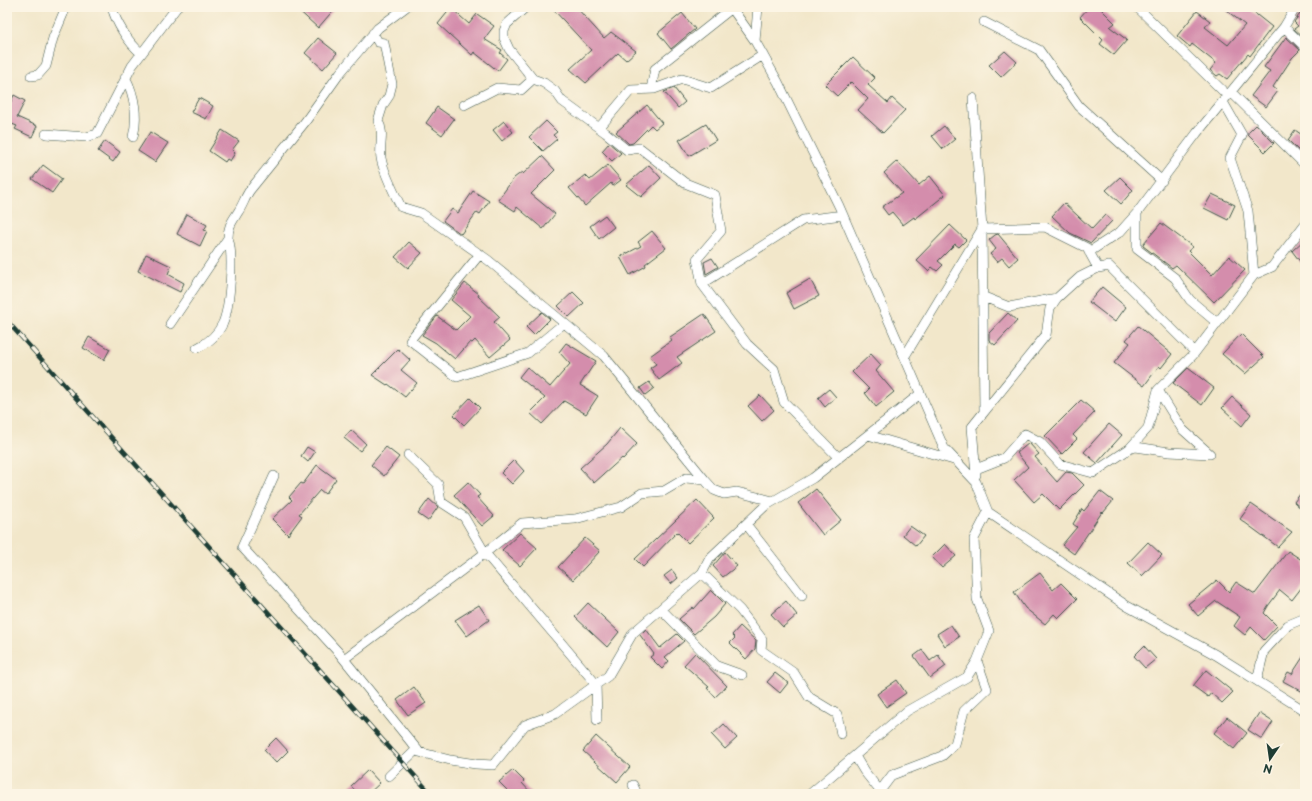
<svg xmlns="http://www.w3.org/2000/svg" width="1312" height="801" font-family="'Playpen Sans',sans-serif">
<style>
.building{fill:#d48dac}
.lines{fill:none;stroke-linecap:round;stroke-linejoin:round}
.minor-casing{stroke:#3f564a;stroke-width:10}
.minor{stroke:#fff;stroke-width:9}
.rail-casing{stroke:#1f3d34;stroke-width:4.5}
.rail{stroke:#fcf5e5;stroke-width:3;stroke-dasharray:9;stroke-linecap:butt}
</style>
<rect width="100%" height="100%" fill="#fcf5e5"/>
<filter id="ink" filterUnits="userSpaceOnUse"><feTurbulence type="fractalNoise" baseFrequency=".025" numOctaves="2"/><feDisplacementMap in="SourceGraphic" scale="8" xChannelSelector="R" yChannelSelector="G"/><feConvolveMatrix kernelMatrix="1 2 1 2 8 2 1 2 1" color-interpolation-filters="sRGB"/></filter>
<filter id="wash" filterUnits="userSpaceOnUse"><feTurbulence type="fractalNoise" baseFrequency=".012" numOctaves="4" result="noise"/><feDisplacementMap in="SourceGraphic" scale="16" xChannelSelector="R" yChannelSelector="G"/><feGaussianBlur stdDeviation="0.9" result="paint"/><feColorMatrix in="noise" values="0 0 0 0 0 0 0 0 0 0 0 0 0 0 0 0 0 1.4 0 .05"/><feComposite in="paint" operator="in"/></filter>
<g filter="url(#wash)">
<rect width="100%" height="100%" fill="#f2e7ca"/>
<g id="blocks">
<!-- building -->
<path class="building" d="M295 7H336L318 28Z
M551 7H576L604 38 611 32 636 51 626 60 618 53 586 83 570 69 591 50Z
M1089 7H1099L1115 23 1110 27 1127 40 1114 55 1100 44 1103 40 1080 17Z
M1222 7H1247L1272 27 1250 56 1248 54 1227 79 1220 74 1217 76 1210 70 1216 63 1192 44 1190 47 1177 36 1197 11 1210 21 1205 27 1228 45 1245 25Z
M1305 7V39L1294 29 1298 26 1294 22Z
M451 8 469 24 477 14 494 26 484 39 502 50 500 53 507 59 498 71 474 52 472 55 438 24Z
M682 13 695 29 671 49 658 33Z
M1286 37 1300 50 1292 58 1273 87 1278 91 1266 107 1251 96 1270 71 1264 67Z
M318 38 337 53 323 69 305 53Z
M1005 51 1017 62 1001 77 989 65Z
M853 57 875 78 868 85 888 103 892 98 905 110 883 133 858 110 868 99 851 82 837 96 825 85Z
M674 88 685 102 678 108 664 92Z
M14 95 25 101 17 117 37 126 32 137 15 129 17 126 7 122V110Z
M199 98 213 106 206 119 191 112Z
M647 105 662 123 655 129 651 125 633 143 629 144 616 132Z
M437 107 454 119 442 135 426 123Z
M504 121 513 132 502 141 493 130Z
M546 121 557 132 553 135 557 139 543 151 529 137Z
M706 124 716 140 689 156 679 140Z
M1256 125 1274 143 1265 152 1248 135V133Z
M944 126 955 139 943 149 932 136Z
M222 130 239 141 232 150 235 153 230 161 227 159 225 162 209 151Z
M1295 130 1305 137V157L1288 140Z
M150 132 168 143 155 162 138 151Z
M105 141 120 152 113 162 98 151Z
M609 143 621 153 612 161 602 151Z
M542 156 555 170 531 194 555 214 543 229 517 207 515 211 498 200 514 178 522 172 523 174Z
M897 161 919 185 930 176 945 195 915 219 914 217 903 225 892 212 888 215 882 207 902 193 884 173Z
M43 165 62 179 52 193 32 179Z
M608 165 621 180 613 186 611 183 585 206 569 188 585 175 590 180Z
M649 165 661 178 641 197 626 185Z
M1120 177 1133 190 1121 204 1106 190Z
M473 191 489 201 480 214 477 212 461 234 443 221 452 209 458 213Z
M1212 194 1235 205 1228 220 1204 208Z
M1064 203 1092 229 1105 215 1112 221 1091 243 1070 233 1052 216Z
M187 214 207 225 204 230 207 231 200 246 177 234Z
M605 215 614 227 599 239 590 226Z
M1161 223 1193 247 1188 251 1212 275 1229 256 1245 270 1214 302 1176 265 1172 268 1143 246V244Z
M950 225 966 240 959 247 955 244 938 261 943 265 937 271 932 267 928 271 916 260Z
M652 231 666 248 645 264 646 266 630 275 620 257 641 246 638 242Z
M998 234 1018 258 1009 266 1002 258 997 262 990 254 996 249 989 240 995 235Z
M1305 239V268L1292 251Z
M409 242 422 253 408 268 395 257Z
M146 254 171 266 168 274 184 283 180 292 138 271Z
M712 258 718 267 706 274 704 262Z
M810 279 819 296 794 309 786 293Z
M465 283 479 294 478 296 500 317 494 322 510 340 490 357 475 340 472 343 470 342 455 359 436 343 422 335 437 316 456 330 470 316 451 300Z
M1102 287 1126 307 1115 322 1089 302Z
M573 292 584 303 569 317 558 306Z
M542 312 550 319 534 335 526 327Z
M1008 313 1017 321 995 345 989 340V333Z
M704 314 716 331 677 357 682 363 659 380 650 368 656 364 650 356 672 340 670 337Z
M1138 326 1172 354 1161 368 1159 366 1144 386 1114 363 1130 343 1126 340Z
M1241 334 1264 357 1245 374 1222 354Z
M89 337 110 349 104 360 83 348Z
M566 343 596 361 580 385 598 396 586 414 564 401 542 424 530 413 545 398 519 377 527 367 550 387 570 364 559 352Z
M398 349 410 360 401 370 417 383 405 397 388 384 387 385 372 375Z
M871 354 881 365 876 371 894 392 876 407 865 393 869 389 852 372Z
M1188 368 1214 388 1202 405 1173 383Z
M649 382 654 388 645 395 640 388Z
M829 389 836 397 825 407 818 398Z
M760 395 774 410 762 421 748 406Z
M1232 397 1251 414 1242 426 1222 408Z
M470 398 480 408 464 425 454 415Z
M1081 400 1095 412 1073 435 1077 439 1062 454 1045 436Z
M1109 424 1122 435 1097 463 1084 452Z
M620 428 637 444 623 459 622 458 594 483 580 468 607 444Z
M351 430 366 444 360 451 344 438Z
M1029 443 1039 454 1035 457 1057 482 1066 472 1072 473 1084 485 1059 510 1043 494 1034 502 1014 480 1028 467 1017 453Z
M307 447 315 452 308 462 301 456Z
M386 447 399 457 384 476 371 465Z
M514 460 524 471 512 484 501 473Z
M317 465 336 479 325 494 320 490 299 514 302 516 288 535 272 519 292 500 289 497 301 483 303 484Z
M468 482 480 495 477 497 494 516 482 526 454 495Z
M1305 488V512L1294 502Z
M816 489 841 520 823 535 798 503Z
M1100 491 1113 501 1103 513 1102 512 1074 554 1062 545 1077 527 1073 524 1082 509 1084 511Z
M429 499 438 507 428 521 418 514Z
M697 500 714 518 688 543 677 532 643 567 635 559Z
M1251 504 1292 532 1278 547 1240 519Z
M910 526 924 536 916 546 903 535Z
M520 533 537 548 520 566 502 550Z
M585 538 600 551 573 580 558 567Z
M1148 542 1162 555 1142 576 1128 563Z
M945 544 956 556 942 568 932 557Z
M1288 551 1305 562V583L1292 600 1280 590 1268 606 1264 613 1277 626 1264 640 1251 627 1245 635 1234 626 1240 617 1216 601 1198 616 1188 604 1217 580 1229 592 1236 582 1255 594Z
M725 552 737 566 723 577 713 566Z
M672 570 678 578 671 584 664 576Z
M1040 573 1053 590 1061 583 1077 599 1058 618 1054 614 1045 624 1025 608 1014 592Z
M711 590 725 604 714 617 694 634 679 619 693 607 694 609Z
M786 601 797 615 783 627 771 614Z
M588 603 619 632 607 647 575 617Z
M479 605 489 620 467 636 455 620Z
M951 625 959 637 945 646 937 634Z
M740 626 756 641 755 649 746 659 730 643 735 638 732 635Z
M646 629 660 648 677 634 684 641 665 657 669 661 662 669 650 657 654 654 640 635Z
M1144 646 1156 659 1145 668 1134 656Z
M922 650 930 661 938 655 946 666 930 678 914 656Z
M695 653 727 686 715 697 707 688 709 687 684 665Z
M1305 654V693L1283 681 1288 672 1292 674Z
M1206 670 1233 692 1222 703 1211 693 1208 697 1193 686Z
M775 673 788 683 780 693 767 682Z
M897 680 906 693 886 707 877 694Z
M414 687 426 703 408 715 397 700Z
M1259 713 1273 722 1262 739 1248 730Z
M1227 717 1247 733 1234 749 1214 733Z
M724 724 737 738 725 749 712 735Z
M596 736 630 767 617 782 583 751Z
M276 738 288 751 276 763 264 750Z
M368 770 380 783 368 794H358L351 786Z
M513 770 524 781 522 783 532 794H511L499 782Z"/>
</g>
</g>
<g filter="url(#ink)">
<use href="#blocks" fill-opacity="0" stroke="#3f564a" stroke-width="1"/>
<g class="lines">
<defs>
<path id="minor" d="M112 7C116 23 128 42 141 53
M526 7 507 24 504 31V38L509 49 533 79 544 83 555 91 562 101 606 133 627 150 640 148 685 183 715 195 721 231 697 259 702 284
M731 7 755 41 778 82 839 206 944 448 976 482 988 512 1127 606 1216 655 1305 711
M1137 7 1228 96
M984 22 1039 50 1079 106 1162 181
M1284 27 1305 47
M373 33 378 42 384 43 392 84 389 96 383 105 378 121C385 133 379 145 381 158 383 171 395 195 401 207L421 213 488 260 604 356 705 480 686 478 664 491 642 493 621 507 575 519 522 523 485 553 464 517 441 502 438 484 408 455
M755 41 758 7
M31 76 38 75 46 66 53 38 66 7
M125 77C135 95 138 118 133 137
M651 89 655 69 732 8
M1231 92 1305 165
M973 98 982 229 984 410
M464 105 497 88 521 90 533 79
M599 128 631 90 654 89 682 79 711 88 763 55
M46 134 86 137 97 134 132 66 177 7
M1089 252 1120 232 1137 213
M480 254 410 340 457 377 528 353 563 324
M1254 275 1272 267 1305 224
M984 297 1009 307 1057 298
M1216 322 1190 300 1175 278 1137 249V213L1197 133 1284 27 1296 7
M170 324 228 238C228 226 232 222 238 212 243 205 245 197 250 190L305 122 340 73 378 28 406 7
M197 348C208 343 217 336 223 323 230 306 234 255 228 238
M905 356 982 229 1045 227 1087 248 1098 268 1109 266 1195 352
M1158 390 1182 429 1210 454
M868 435 957 461
M1129 449 1136 447 1169 452 1210 454
M839 458 784 402 774 369 747 344 702 284 803 220 843 215
M976 469 1004 458 1025 434 1040 442 1060 464 1093 473 1129 449 1148 428 1158 390 1193 355 1254 275 1248 211 1230 158 1242 135 1223 102
M976 475 972 427 1046 335 1050 308 1057 298 1080 277 1098 268
M274 476 242 547 339 653 419 752 450 760 476 764 493 765 525 725 555 714 608 676 633 633 702 573 710 558 765 506 813 478 920 394
M705 480 714 490 724 494 737 492 773 501
M746 524 802 596
M702 573 740 610 762 639 761 650 794 673 809 697 837 714 841 734
M661 609 717 666 742 675
M344 659 485 553 596 684 597 720
M1257 680 1264 651 1288 625 1305 618
M855 756 864 771 880 791 879 794
M389 776 417 749
M633 785 637 794
M880 791 892 775 942 756 955 744 964 711 987 689 977 661 989 631 977 599 974 539 988 512
M810 794 907 711 967 677 977 661"/>
</defs>
<!-- minor casing -->
<use href="#minor" class="minor-casing"/>
<!-- minor -->
<use href="#minor" class="minor"/>
<defs>
<path id="rail" d="M7 321 431 794"/>
</defs>
<!-- rail casing -->
<use href="#rail" class="rail-casing"/>
<!-- rail -->
<use href="#rail" class="rail"/>
</g>
</g>
<!-- margin -->
<rect width="1312" height="801" fill="none" stroke="#fcf5e5" stroke-width="24"/>
<!-- north arrow -->
<g transform="translate(1270 759) rotate(193)" stroke="#fcf5e5" stroke-width="3" paint-order="stroke">
<path d="M0-3L7 15L0 10L-7 15Z" fill="#1f3d34"/>
<text y="-6" font-size="11" font-weight="bold" text-anchor="middle" fill="#1f3d34">N</text>
</g>
</svg>
